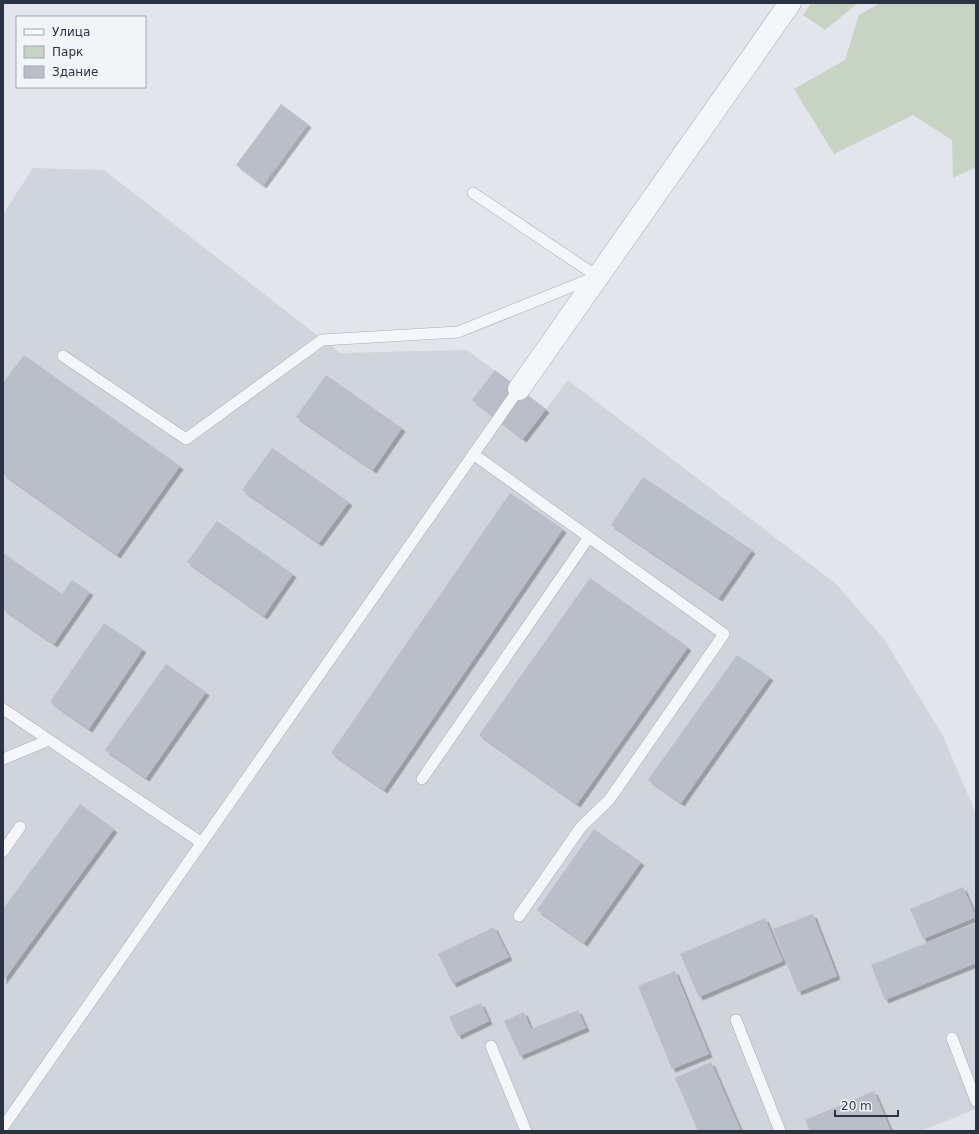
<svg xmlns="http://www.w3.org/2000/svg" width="979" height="1134" font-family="'DejaVu Sans',sans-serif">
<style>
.built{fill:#d0d4dc}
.green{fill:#c7d4c4}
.building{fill:#babec8;filter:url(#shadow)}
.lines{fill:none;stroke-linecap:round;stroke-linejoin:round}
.lane-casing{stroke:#a7acb5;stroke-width:12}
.street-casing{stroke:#a7acb5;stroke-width:23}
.lane{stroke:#f5f6f9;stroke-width:11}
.street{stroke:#f5f6f9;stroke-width:22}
</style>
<defs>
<filter id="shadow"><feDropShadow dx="3.5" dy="3.5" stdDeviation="0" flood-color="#0004"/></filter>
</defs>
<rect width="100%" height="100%" fill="#e2e5eb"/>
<!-- built -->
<path class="built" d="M33 168 104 170 340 353 467 350 546 409 568 380 835 583 884 639 943 736 976 814V1109L921 1131H3V214Z"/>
<!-- green -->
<path class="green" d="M811 3H858L825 30 803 15Z
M880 3H976V167L953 178 952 140 913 115 834 154 794 89 845 60 859 15Z"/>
<!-- building -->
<path class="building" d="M281 104 308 124 263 185 236 165Z
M24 355 180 466 117 555 3 474V383Z
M495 370 546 409 523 439 472 400Z
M326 375 402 428 373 470 296 417Z
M272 448 349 502 319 543 242 490Z
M643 477 752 550 719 598 611 525Z
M510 493 563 529 384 790 331 753Z
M217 521 293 574 264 616 187 562Z
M3 553 62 594 72 580 90 592 54 644 3 609Z
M590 578 688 647 577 804 479 735Z
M104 623 143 649 89 729 50 702Z
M737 655 770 677 681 803 648 780Z
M166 664 206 692 146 778 105 750Z
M80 804 114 829 3 981V909Z
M594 829 641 862 584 943 537 910Z
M963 887 976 917 923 939 910 909Z
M813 914 837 976 798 992 773 929Z
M765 918 783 961 699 997 680 954Z
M976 923V963L885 1000 871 965Z
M494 927 509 957 453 984 438 954Z
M675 971 709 1054 672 1069 638 986Z
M481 1003 489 1021 458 1036 449 1017Z
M578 1010 586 1028 520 1056 504 1021 524 1012 531 1029Z
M711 1062 741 1131H698L675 1078Z
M874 1091 891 1131H810L805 1120Z"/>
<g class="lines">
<defs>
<path id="lane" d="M473 193 598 277
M63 356 186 439 322 340 458 332 593 278
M473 454 724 634 609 800 581 827 519 916
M3 709 202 843
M3 759 49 740
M422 779 589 537
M3 851 20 827
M736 1020 780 1131
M952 1038 976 1101
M491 1046 526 1131
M3 1127 519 389"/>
<path id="street" d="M519 389 790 3"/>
</defs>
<!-- lane casing -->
<use href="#lane" class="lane-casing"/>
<!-- street casing -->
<use href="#street" class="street-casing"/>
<!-- lane -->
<use href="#lane" class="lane"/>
<!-- street -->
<use href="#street" class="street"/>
</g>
<!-- border -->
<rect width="979" height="1134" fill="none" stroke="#2a3343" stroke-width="8"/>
<!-- legend -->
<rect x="16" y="16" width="130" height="72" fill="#f2f4f8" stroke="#a2a7b0"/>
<rect x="24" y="29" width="20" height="6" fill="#f5f6f9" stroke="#a2a7b0"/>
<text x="52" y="36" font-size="12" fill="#2a3343">Улица</text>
<rect x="24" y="46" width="20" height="12" fill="#c7d4c4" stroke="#a2a7b0"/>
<text x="52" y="56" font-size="12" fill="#2a3343">Парк</text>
<rect x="24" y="66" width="20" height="12" fill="#babec8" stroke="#a2a7b0"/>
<text x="52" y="76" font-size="12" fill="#2a3343">Здание</text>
<!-- scale -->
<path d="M835 1110v6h63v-6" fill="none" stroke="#2a3343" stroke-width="2"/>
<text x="841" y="1110" font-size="12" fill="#2a3343" stroke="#f2f4f8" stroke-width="3" paint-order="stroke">20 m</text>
</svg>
